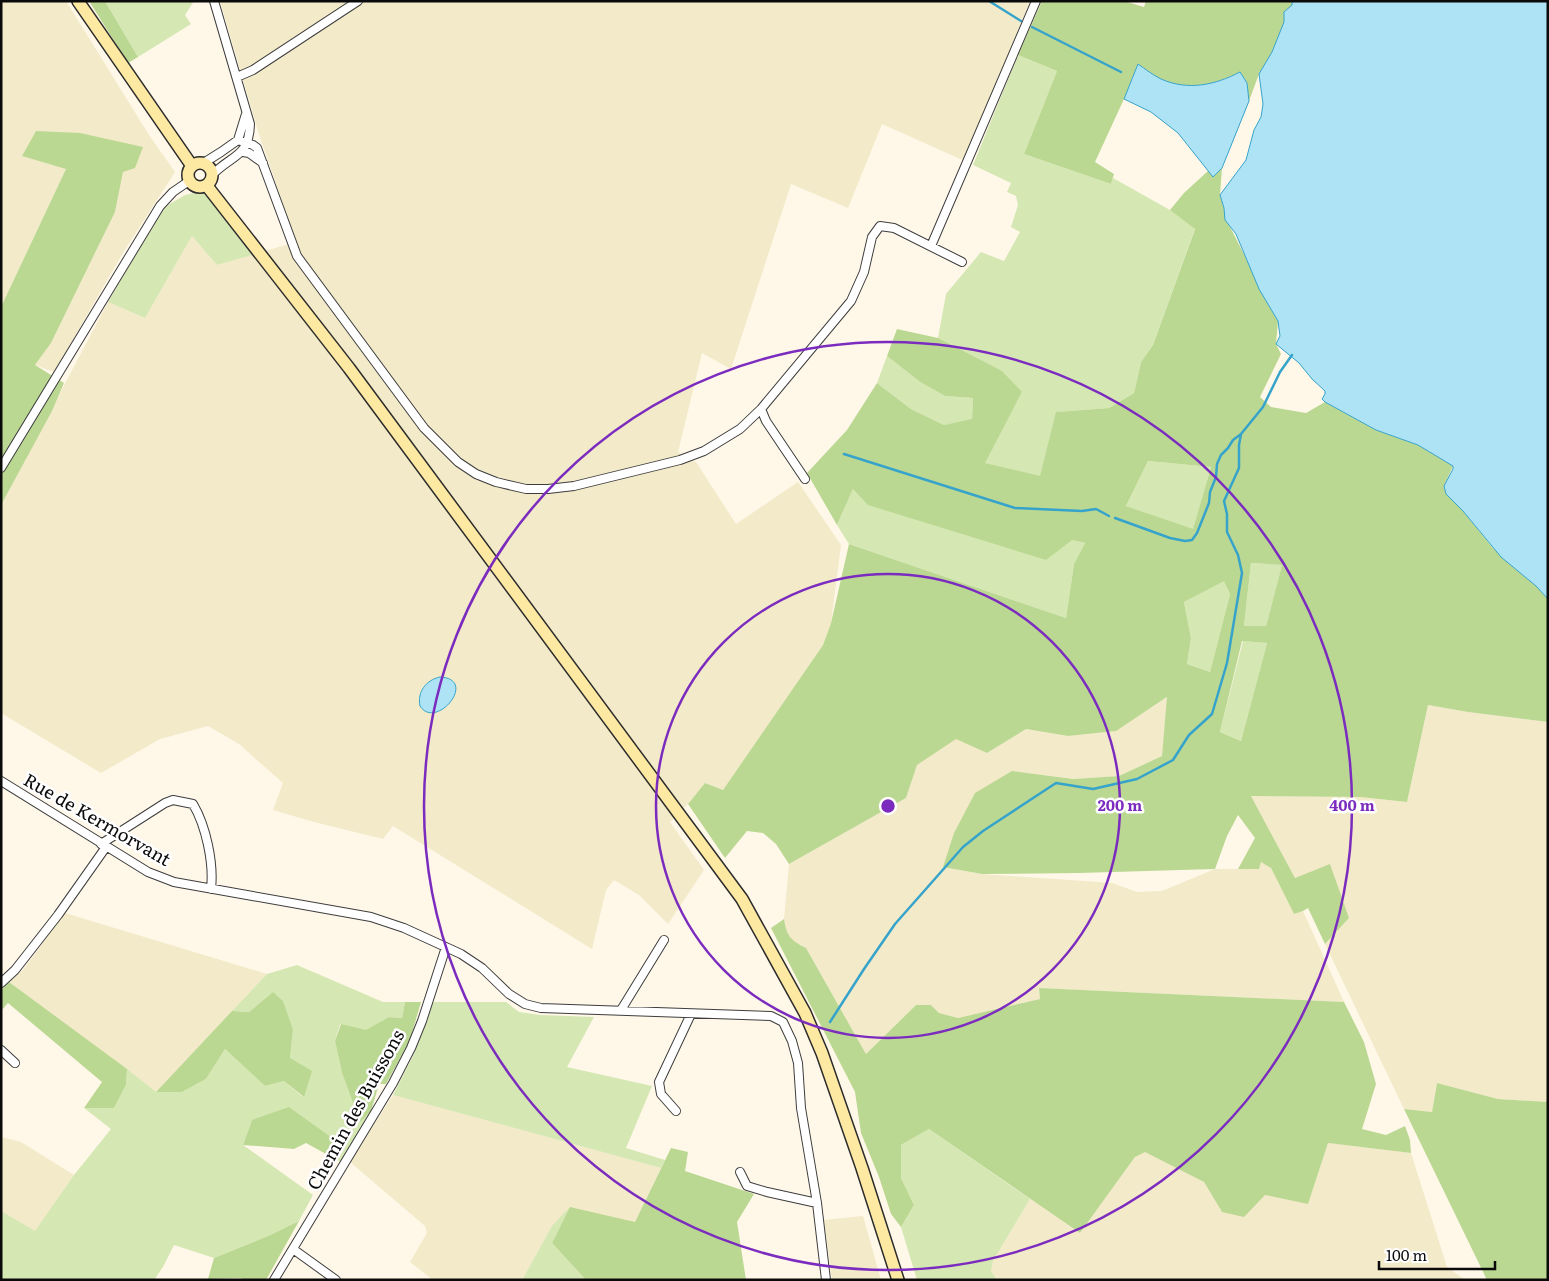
<svg xmlns="http://www.w3.org/2000/svg" width="1549" height="1281" font-family="Literata,serif">
<style>
.farmland{fill:#f3eac9}
.green{fill:#d5e7b3}
.forest{fill:#bbd893;fill-rule:evenodd}
.water{fill:#aee3f5;stroke:#36a3cb}
.lines{fill:none;stroke-linecap:round;stroke-linejoin:round}
.stream{stroke:#36a3cb;stroke-width:2.5}
.street-casing{stroke:#3d3d3d;stroke-width:10}
.secondary-casing{stroke:#2c2c2c;stroke-width:14}
.street{stroke:#fff;stroke-width:8}
.secondary{stroke:#fee9a3;stroke-width:11}
.ring{fill:none;stroke:#7b2cbf;stroke-width:2.5}
.labels{text-anchor:middle;stroke-width:5;stroke-linejoin:round;paint-order:stroke}
.street-label{font-size:18px;fill:#0a0a0a;stroke:#fff}
.centre{fill:#7b2cbf;stroke:#fff;stroke-width:2.5}
.ring-label{font-size:15px;text-anchor:middle;font-weight:bold;fill:#7b2cbf;stroke:#fff;stroke-width:5;stroke-linejoin:round;paint-order:stroke}
</style>
<rect width="100%" height="100%" fill="#fff7e8"/>
<!-- farmland -->
<path class="farmland" d="M1 1H66L149 135 175 172 124 251 54 372 35 365 51 343 115 212 123 172 66 169 1 307Z
M220 1H1030L1002 69 967 162 882 124 848 208 791 184 731 369 702 353 678 452 696 462 736 524 798 482 841 545 831 623 823 645 723 790 705 783 688 804 670 822 704 870 668 924 639 895 614 880 606 890 592 949 393 826 383 839 314 822 273 810 283 783 239 744 208 726 160 739 101 773 1 713V505L108 302 145 318 192 236 217 265 296 242 258 131Z
M1168 697 1162 756 1119 776 1073 779 1012 771 943 867 982 874 1112 883 1137 892 1162 891 1215 869H1259L1261 861 1271 868 1294 914 1303 911 1344 1002 1039 988 1040 999 958 1018 939 1013 931 1005H916L866 1054 806 948 793 941 788 935 784 919 789 864 906 798 917 765 956 738 987 753 1026 729 1068 736 1115 731Z
M1428 705 1468 712 1548 722V1102L1498 1099 1437 1083 1432 1112 1404 1109 1325 944 1349 918 1329 865 1295 878 1251 796 1360 797 1407 802Z
M65 913 267 974 156 1092 9 982 23 970Z
M393 1095 661 1168 635 1222 552 1226 522 1280H499L495 1278 494 1280H433L410 1262 427 1233 425 1226 350 1162Z
M1 1137 21 1142 74 1175 35 1232 1 1211Z
M1328 1143 1411 1153 1447 1267 1465 1280H997L991 1271 993 1261 1030 1199 1080 1233 1135 1157 1145 1151 1204 1182 1222 1212 1265 1195 1308 1203Z
M863 1216 881 1280H832L824 1220Z"/>
<!-- green -->
<path class="green" d="M105 1H194L185 15 191 24 138 57Z
M1018 55 1057 71 1024 154 1111 184 1113 178 1170 210 1195 228 1153 345 1141 362 1134 393 1109 408 1057 412 1040 477 984 463 1022 392 938 338 946 294 981 252 1004 261 1020 232 1011 227 1018 205 1016 196 1007 192 1011 183 973 165Z
M198 192 205 194 252 255 217 265 192 236 145 318 108 302 163 208 185 195Z
M887 356 920 382 945 396 973 398 972 420 944 425 911 409 877 383Z
M1148 461 1211 467 1193 530 1126 506Z
M853 489 1085 543 1074 564 1066 618 849 544 837 525Z
M1251 563 1282 565 1266 626H1244Z
M1224 580 1230 594 1210 672 1187 664 1191 638 1184 602Z
M1243 641 1267 643 1241 741 1220 732Z
M297 965 383 1002H405L402 1018 389 1017 366 1031 340 1024 335 1041 342 1073 360 1121 371 1111 341 1162 337 1160 332 1138 252 1120 243 1145 313 1195 299 1221 268 1236 214 1258 174 1245 163 1267 154 1280H1V1211L35 1231 74 1175 111 1129 84 1108H114L126 1085 127 1069 156 1092H182L206 1079 225 1049 265 1086 284 1081 303 1097 290 1058 293 1030 273 992 249 1012 232 1011 267 974Z
M432 1002H506L519 1012 540 1015 594 1017 567 1067 652 1086 626 1148 665 1160 661 1168 393 1095 414 1054Z
M929 1129 1030 1199 993 1261 991 1271 997 1280H917L901 1227 914 1205 901 1178V1145Z
M570 1207 552 1243 586 1280H522L552 1226Z"/>
<!-- forest -->
<path class="forest" d="M89 1H105L138 57 128 63Z
M1042 1H1124L1144 7 1146 1H1307L1284 22 1272 52 1259 74 1249 101 1247 83 1240 72C1215 85 1188 91 1161 79 1153 75 1145 69 1138 64L1124 99 1095 162 1114 174 1111 184 1024 154 1057 71 1018 55Z
M36 131 80 133 143 147 135 168 123 172 115 212 51 343 35 365 64 383 52 411 1 505V307L66 169 22 156Z
M1222 168 1220 195 1224 208 1225 217 1278 321 1276 344 1281 354 1260 397 1271 407 1306 413 1325 402 1376 430 1418 445 1453 466 1444 486 1446 494 1463 511 1492 547 1536 586 1548 599V722L1468 712 1428 705 1407 802 1360 797 1251 796 1295 878 1330 864 1349 918 1325 944 1308 908 1303 911 1294 914 1271 868 1261 862 1259 869H1238L1255 838 1238 815 1227 836 1215 869 1079 873 982 874 943 867 954 833 975 793 1012 771 1073 779 1119 776 1162 756 1167 697 1116 731 1068 736 1026 729 987 753 956 739 917 765 906 798 789 864 776 844 763 833 747 831 725 858 688 804 705 783 723 790 823 645 831 623 849 544 1066 618 1074 564 1085 543 1072 540 1046 560 868 505 853 489 837 525 807 473 847 430 877 383 911 409 944 425 972 419 973 398 945 396 920 382 887 356 897 329 938 338 1002 371 1022 392 985 463 1040 476 1056 412 1109 408 1134 393 1141 362 1153 345 1195 229 1170 210 1184 193 1208 171 1213 176ZM1148 461 1211 467 1193 529 1126 506ZM1251 563 1282 565 1266 626H1244ZM1224 581 1230 594 1210 672 1187 664 1191 638 1184 602ZM1242 641 1267 643 1241 741 1220 732Z
M784 919C787 936 790 940 806 948L866 1054 916 1005H931L939 1013 958 1018 1040 999 1039 988 1344 1002 1364 1042 1376 1084 1362 1129 1386 1135 1405 1126 1410 1140 1411 1153 1328 1143 1308 1204 1265 1195 1244 1217 1222 1212 1204 1182 1145 1152 1135 1157 1080 1233 929 1129 901 1145V1178L914 1205 901 1227 891 1214 879 1177 861 1133 855 1092 771 928Z
M9 982 127 1069 126 1085 114 1108H84L102 1082 8 1003 1 1011V990Z
M273 992 283 1001 293 1030 290 1058 312 1071 304 1097 284 1081 265 1086 225 1049 206 1079 182 1092H156L232 1011 249 1012Z
M405 1002H421L410 1040 386 1084H379L371 1111 360 1122 342 1073 335 1041 341 1024 366 1030 389 1017 402 1018Z
M1437 1083 1498 1099 1548 1102V1280H1487L1404 1109 1432 1112Z
M289 1107 332 1138 337 1160 306 1143 294 1149 243 1145 252 1120Z
M671 1148 688 1152 685 1171 754 1194 737 1222 746 1280H586L552 1243 570 1207 635 1222Z
M299 1221 266 1280H246L240 1278 208 1279 214 1258 268 1236Z"/>
<!-- water -->
<path class="water" d="M1292 1H1548V599L1536 586 1501 557 1463 511 1446 494 1444 486 1453 469V466L1418 445 1376 430 1325 402 1322 399 1325 394V391L1312 379 1299 363 1276 344 1280 336 1278 321 1259 289 1236 234 1225 220 1224 208 1220 195 1246 160 1254 130 1261 117 1263 104 1259 74 1272 52 1284 22V12L1292 5Z
M1138 64C1145 69 1153 75 1161 79 1188 91 1215 85 1240 72L1247 83 1249 101 1222 168 1213 177 1178 133 1151 112 1124 99Z
M440 677C479 679 436 731 420 706 417 692 426 680 440 677Z"/>
<g class="lines">
<!-- stream -->
<path class="stream" d="M989 1 1021 21
M1032 27 1121 72
M844 454 1015 508 1082 511 1096 509 1109 516
M1115 518 1170 538 1185 541 1192 540 1197 533 1209 503 1210 492 1216 477 1217 464 1221 455 1228 448 1233 440 1241 434
M830 1022 864 969 895 924 963 847 983 831 1056 783 1093 789 1137 779 1173 760 1189 735 1212 714 1227 663 1242 573 1238 555 1227 532V514L1224 501 1239 468V445L1241 434 1263 407 1280 372 1292 355"/>
<defs>
<path id="street" d="M237 77 253 70 358 1
M238 140 253 145 257 148 297 256 424 428 458 462 476 474 496 482 526 489H548L574 486 680 460 704 451 740 429 761 409 851 301 864 272 872 237 880 226 894 228 962 262
M243 152 249 153 263 163
M202 164 221 152 238 140 246 114
M211 176C232 154 249 158 250 124L214 1
M931 246 1036 1
M761 409 766 421 805 479
M1 468 160 206 173 192 189 181
M1 781 148 872 174 882 371 917 404 928 461 954 482 968 509 994 525 1004 541 1008 771 1016 783 1022 792 1041 798 1063 801 1108 817 1203 826 1280
M101 844 165 803 173 800 193 804C206 826 214 863 211 889
M1 983 15 970 58 915 106 847
M621 1010 664 940
M1 1050 15 1063
M676 1111 661 1094 659 1082 691 1014
M740 1172 747 1186 767 1192 817 1203
M293 1249 336 1280
M274 1280 393 1083 411 1048 422 1021 446 947"/>
<path id="secondary" d="M78 1 192 166
M188 175a12 12 0 1 1 24 0a12 12 0 1 1-24 0Z
M207 186 349 368 742 899 805 1013 822 1053 862 1168 898 1280"/>
</defs>
<!-- street casing -->
<use href="#street" class="street-casing"/>
<!-- secondary casing -->
<use href="#secondary" class="secondary-casing"/>
<!-- street -->
<use href="#street" class="street"/>
<!-- secondary -->
<use href="#secondary" class="secondary"/>
</g>
<!-- distance rings -->
<g class="ring">
<circle cx="888" cy="806" r="232"/>
<circle cx="888" cy="806" r="464"/>
</g>
<g class="labels">
<!-- street labels -->
<g class="street-label">
<text transform="translate(97 820) rotate(30)" y="6">Rue de Kermorvant</text>
<text transform="translate(356 1110) rotate(-61)" y="6">Chemin des Buissons</text>
</g>
</g>
<circle cx="888" cy="806" r="8" class="centre"/>
<g class="ring-label">
<text x="1120" y="811">200 m</text>
<text x="1352" y="811">400 m</text>
</g>
<!-- border -->
<rect width="1549" height="1281" fill="none" stroke="#0a0a0a" stroke-width="5"/>
<!-- scale -->
<path d="M1379 1261v8h116v-8" fill="none" stroke="#0a0a0a" stroke-width="2.5"/>
<text x="1386" y="1261" font-size="15" fill="#0a0a0a" stroke="#ffffff" stroke-width="4" paint-order="stroke">100 m</text>
</svg>
